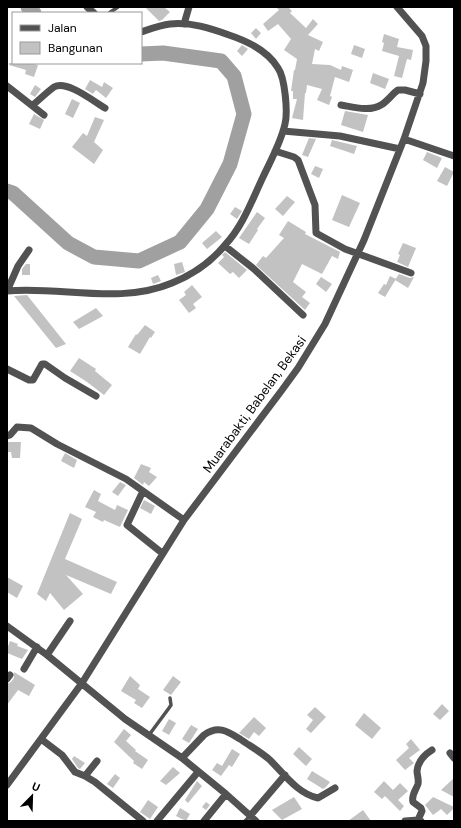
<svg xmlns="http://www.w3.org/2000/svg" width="461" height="828" font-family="'DM Sans',sans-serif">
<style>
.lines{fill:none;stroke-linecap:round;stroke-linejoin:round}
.river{stroke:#a0a0a0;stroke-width:15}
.building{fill:#c2c2c2}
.service{stroke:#525252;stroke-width:3.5}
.minor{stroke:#525252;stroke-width:7}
.labels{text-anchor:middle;stroke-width:3.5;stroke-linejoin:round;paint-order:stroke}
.street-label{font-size:13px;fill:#000;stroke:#fff}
</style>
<rect width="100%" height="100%" fill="#fff"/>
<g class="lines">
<!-- river -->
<path class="river" d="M28 7 34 13
M7 191 13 193 68 243 94 257 139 261 180 242 207 209 230 164 244 114 234 76 221 61 163 53 141 54"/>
</g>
<!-- building -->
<path class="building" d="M145 7H164L170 12 162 20 159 21Z
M276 7H288L292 11 290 13 306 28 313 19 318 24 308 35 323 42 319 51 315 49 312 64 330 65 341 70 342 66 353 70 349 82 335 77 330 96 332 97 329 105 317 100 322 89 307 85 306 93H305L303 120 292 118 297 99H293V91H291L294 70H295L297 59 284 50 291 39 278 24 268 31 263 24 279 10Z
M256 28 261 33 256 39 251 33Z
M384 34 399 39 397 47 413 50 411 60 407 59 402 78 394 76 399 56 382 51 384 43 382 42Z
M242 45 248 49 242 56 237 51Z
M354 45 365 49 362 58 351 54Z
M9 63H30L38 65 34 77 25 74 26 70 9 65Z
M373 73 389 79 385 89 370 83Z
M90 80 102 87 104 82 113 88 106 98 96 90 93 94 85 89Z
M35 85 41 89 35 97 30 94Z
M72 99 80 103 73 118 65 114Z
M345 111 368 115 363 132 341 125Z
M34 114 44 120 40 129 29 124Z
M95 117 104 120 94 142 103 150 94 164 72 147 83 133 87 136Z
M309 138 316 139 308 157 302 155Z
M332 140 357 146 354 154 330 146Z
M427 152 442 158 437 168 423 160Z
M315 166 323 169 319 178 311 174Z
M445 167 454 172 447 186 437 181Z
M342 195 360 203 349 227 332 220Z
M287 196 295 202 283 216 275 209Z
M235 207 242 211 237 219 230 214Z
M257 212 265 218 257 229 258 230 249 244 239 238Z
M288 221 306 232 305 234 340 252 338 259 332 256 322 274 302 264 293 282 306 292 302 297 310 303 305 310 256 265 263 256 266 258 284 238 279 235Z
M216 231 222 237 207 249 202 243Z
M403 243 416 248 408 267 397 262 400 255 398 254Z
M225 252 247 270 239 278 233 272 230 274 218 263 224 257 222 255Z
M182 262 185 272 176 275 174 264Z
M26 264H30V275H22V269Z
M399 274 410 278 414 277 408 288 395 280Z
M158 275 161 281 153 284 151 278Z
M390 276 396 279 385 297 378 293 384 284 386 285Z
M321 277 332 284 326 292 316 284Z
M192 285 202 297 193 304 196 308 189 313 179 300 186 295 184 292Z
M27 295 66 344 56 348 14 296Z
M96 308 103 316 79 329 73 322Z
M145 325 155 332 151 338 150 337 140 354 128 347 136 334 137 335Z
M79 358 96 369 95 371 112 385 104 395 87 382 70 371Z
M7 442H21L20 458H12L11 452H7Z
M65 453 77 460 74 468 61 461Z
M141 464 151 468 149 472 157 477 149 486 144 482 143 485 134 478Z
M120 482 126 485 118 496 112 492Z
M94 490 101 494 98 501 115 510 117 505 128 510 120 527 104 520 103 522 93 517 96 512 85 507Z
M144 500 155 506 151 514 140 508Z
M70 513 82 519 65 559 117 582 111 594 66 575 83 594 64 610 50 593 46 601 37 594Z
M7 577 23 586 17 598 7 592Z
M10 641 18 644 17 646 28 650 22 659 7 653V649Z
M14 672 35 685 29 696 18 690 7 705V684L11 682 14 678Z
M130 676 140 685 138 689 150 697 142 708 134 703 136 700 121 691Z
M173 676 181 682 171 695 163 690Z
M442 704 449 711 440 720 433 714Z
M315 707 326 717 311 733 306 729 313 720 307 715Z
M364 713 381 728 372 739 355 725Z
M254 717 266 728 259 736 254 732 249 739 239 733Z
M169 719 176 723 169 735 162 731Z
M191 725 198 729 189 743 182 739Z
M124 729 131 735 126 741 136 750 135 751 148 760 142 769 133 763 134 761 114 742Z
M411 739 420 750 409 758 414 763 405 770 396 760 409 748 406 744Z
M299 747 312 759 306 766 293 754Z
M232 749 240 754 232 767 229 765 221 776 212 770 217 763 222 766Z
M74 756 85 763 80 769 78 768 72 759Z
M173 767 180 773 166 785 160 781Z
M312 771 330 782 326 787 323 789 307 779Z
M115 774 120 778 113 788 107 784Z
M454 778V797L441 790Z
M197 781 202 786 188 803 185 800Z
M384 781 393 790 400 783 408 791 398 800 404 806 400 811 385 796 382 799 374 792Z
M294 797 302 809 282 820 272 810Z
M433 797 454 807V808L447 815 441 809 433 815 425 805Z
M148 800 158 807 150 819 140 812Z
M206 802 210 805 206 810 202 807Z
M180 808 190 814 186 821 176 816Z
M363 810 371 821H348Z"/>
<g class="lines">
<!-- service -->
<path class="service" d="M109 13 118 7
M149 735 169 708 171 705 170 698
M245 821 250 816"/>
<!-- minor -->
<path class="minor" d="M87 7 94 13
M184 24 189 7
M7 86 44 115
M33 105C40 99 47 92 54 87 67 80 93 101 105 108
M341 105C353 107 370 112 381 105 388 101 392 94 398 90H405L420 94
M283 131 340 136 400 149
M404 139 454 156
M275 151 294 157 298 160 315 205 316 233 345 249 411 273
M225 246 254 269 303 315
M7 291C61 286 120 305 172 283 192 275 211 262 225 245 243 226 252 200 263 177 271 160 281 142 285 124 288 112 285 78 278 68 268 51 247 41 229 35 210 28 191 22 170 24 161 25 150 29 141 32
M7 291 18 266 29 250
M7 369 29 380H33L42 364H45L65 378 96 396
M7 436 10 435 17 427 31 428 57 444 126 479 184 520
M143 491 127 525 162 553
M7 626 47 655 125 719 182 758 226 794 256 821
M47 655 70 621
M24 669 37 647
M7 679 10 675
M41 739 62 755 75 772 85 776 95 782 143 821
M450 753 454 758
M182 758 204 735C218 725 227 731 240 739 250 746 261 752 270 760 284 774 298 794 318 798L335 788
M85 776 97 761
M7 785 82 683 184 520 282 390 298 368 325 324 364 240 404 139 423 83 426 61V46L422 36 397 7
M250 816 285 775
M418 820 422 811 421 808 413 802C411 795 416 790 418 784 419 779 417 775 417 771 418 761 424 755 432 750
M157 821 198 772
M204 821 226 794
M405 821 418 820 421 821"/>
</g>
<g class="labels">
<!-- street labels -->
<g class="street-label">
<text transform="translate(254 404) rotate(-54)" y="5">Muarabakti, Babelan, Bekasi</text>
</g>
</g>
<!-- border -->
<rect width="461" height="828" fill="none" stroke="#000000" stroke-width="16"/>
<!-- legend -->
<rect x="12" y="12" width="130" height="52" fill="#ffffff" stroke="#999999"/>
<rect x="20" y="25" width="20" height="6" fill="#525252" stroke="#999999"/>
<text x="48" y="32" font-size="12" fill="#000000">Jalan</text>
<rect x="20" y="42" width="20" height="12" fill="#c2c2c2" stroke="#999999"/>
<text x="48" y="52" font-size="12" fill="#000000">Bangunan</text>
<!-- north arrow -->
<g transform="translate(32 796) rotate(23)" stroke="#ffffff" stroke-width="3" paint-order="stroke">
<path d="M0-3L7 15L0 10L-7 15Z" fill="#000000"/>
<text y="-6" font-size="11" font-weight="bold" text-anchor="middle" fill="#000000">U</text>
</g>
</svg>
